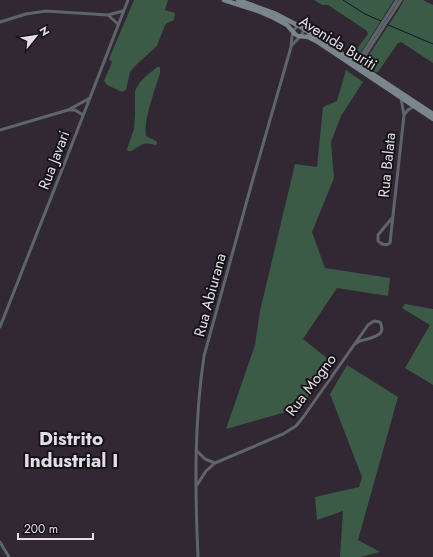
<svg xmlns="http://www.w3.org/2000/svg" width="433" height="557" font-family="Jost,sans-serif">
<style>
.green{fill:#3b5b46}
.lines{fill:none;stroke-linecap:round;stroke-linejoin:round}
.stream{stroke:#001d25;stroke-width:1}
.minor{stroke:#5e6569;stroke-width:3}
.secondary{stroke:#7a858c;stroke-width:4.5}
.labels{text-anchor:middle;stroke-width:4;stroke-linejoin:round;paint-order:stroke}
.street-label{font-size:15px;fill:#e3dee6;stroke:#161318}
.district-label{font-size:19px;font-weight:bold;fill:#e3dee6;stroke:#161318}
</style>
<rect width="100%" height="100%" fill="#312834"/>
<!-- green -->
<path class="green" d="M134 0H168L165 10 175 13 174 20 167 23 165 25 157 46 137 64 130 72 126 90 122 92 107 85 104 81 112 62 109 59Z
M314 0H394L358 57 356 58 354 57 353 54 368 34 367 31 328 5H322Z
M404 0H423L433 5V63L401 42 398 43 378 72H376L366 65 367 58 399 9Z
M157 67H160V73C155 90 143 121 146 136L156 141 157 143 156 145C141 141 143 145 131 151H128L127 149 134 129 135 114V92C138 81 149 74 157 67Z
M346 70 363 82 341 116 331 142 334 178 312 232 325 268 390 278 388 296 337 288 303 339 333 363 300 408 226 429 255 345 260 311 295 164 317 167 323 107 337 101Z
M405 304 433 309V385L405 368 430 325 402 308Z
M347 365 398 397 358 540 380 552 360 557H340L343 511 317 520 315 497 359 487 362 477 330 394Z"/>
<g class="lines">
<!-- stream -->
<path class="stream" d="M343 0 365 14 381 21
M386 24 433 44"/>
<!-- minor -->
<path class="minor" d="M108 15 118 24
M0 22 26 14 46 11 108 15 123 11
M292 45C296 40 303 36 304 29
M356 62 363 53 397 0
M361 65 362 62 364 57 401 0
M70 110H75L83 115
M404 115 408 110 414 106
M0 130 68 110 90 98
M392 218 378 235V241C382 245 386 246 390 243L404 115 401 98
M0 327 67 157 128 0
M196 450 205 459 215 463
M197 485 206 471 215 463 283 434 296 426 304 416 368 325 374 321 380 322C387 336 373 337 364 340 361 340 358 342 355 344
M0 542 9 557
M198 557C195 490 194 423 204 356L251 186 291 47C292 39 291 30 298 26"/>
<!-- secondary -->
<path class="secondary" d="M224 0 258 11 274 18 287 25 295 34 298 36 308 37 316 41 433 119
M238 0 274 13 301 27 433 114"/>
</g>
<g class="labels">
<!-- street labels -->
<g class="street-label">
<text transform="translate(338 43) rotate(32)" y="5">Avenida Buriti</text>
<text transform="translate(54 160) rotate(-69)" y="5">Rua Javari</text>
<text transform="translate(387 165) rotate(-84)" y="5">Rua Balata</text>
<text transform="translate(210 295) rotate(-75)" y="5">Rua Abiurana</text>
<text transform="translate(311 385) rotate(-53)" y="5">Rua Mogno</text>
</g>
<!-- district labels -->
<g class="district-label">
<text x="71" y="445">Distrito<tspan x="71" dy="22">Industrial I</tspan></text>
</g>
</g>
<!-- north arrow -->
<g transform="translate(36 36) rotate(60)" stroke="#161318" stroke-width="3" paint-order="stroke">
<path d="M0-3L7 15L0 10L-7 15Z" fill="#e3dee6"/>
<text y="-6" font-size="11" font-weight="bold" text-anchor="middle" fill="#e3dee6">N</text>
</g>
<!-- scale -->
<path d="M18 533v6h75v-6" fill="none" stroke="#e3dee6" stroke-width="2"/>
<text x="24" y="533" font-size="12" fill="#e3dee6" stroke="#161318" stroke-width="3" paint-order="stroke">200 m</text>
</svg>
